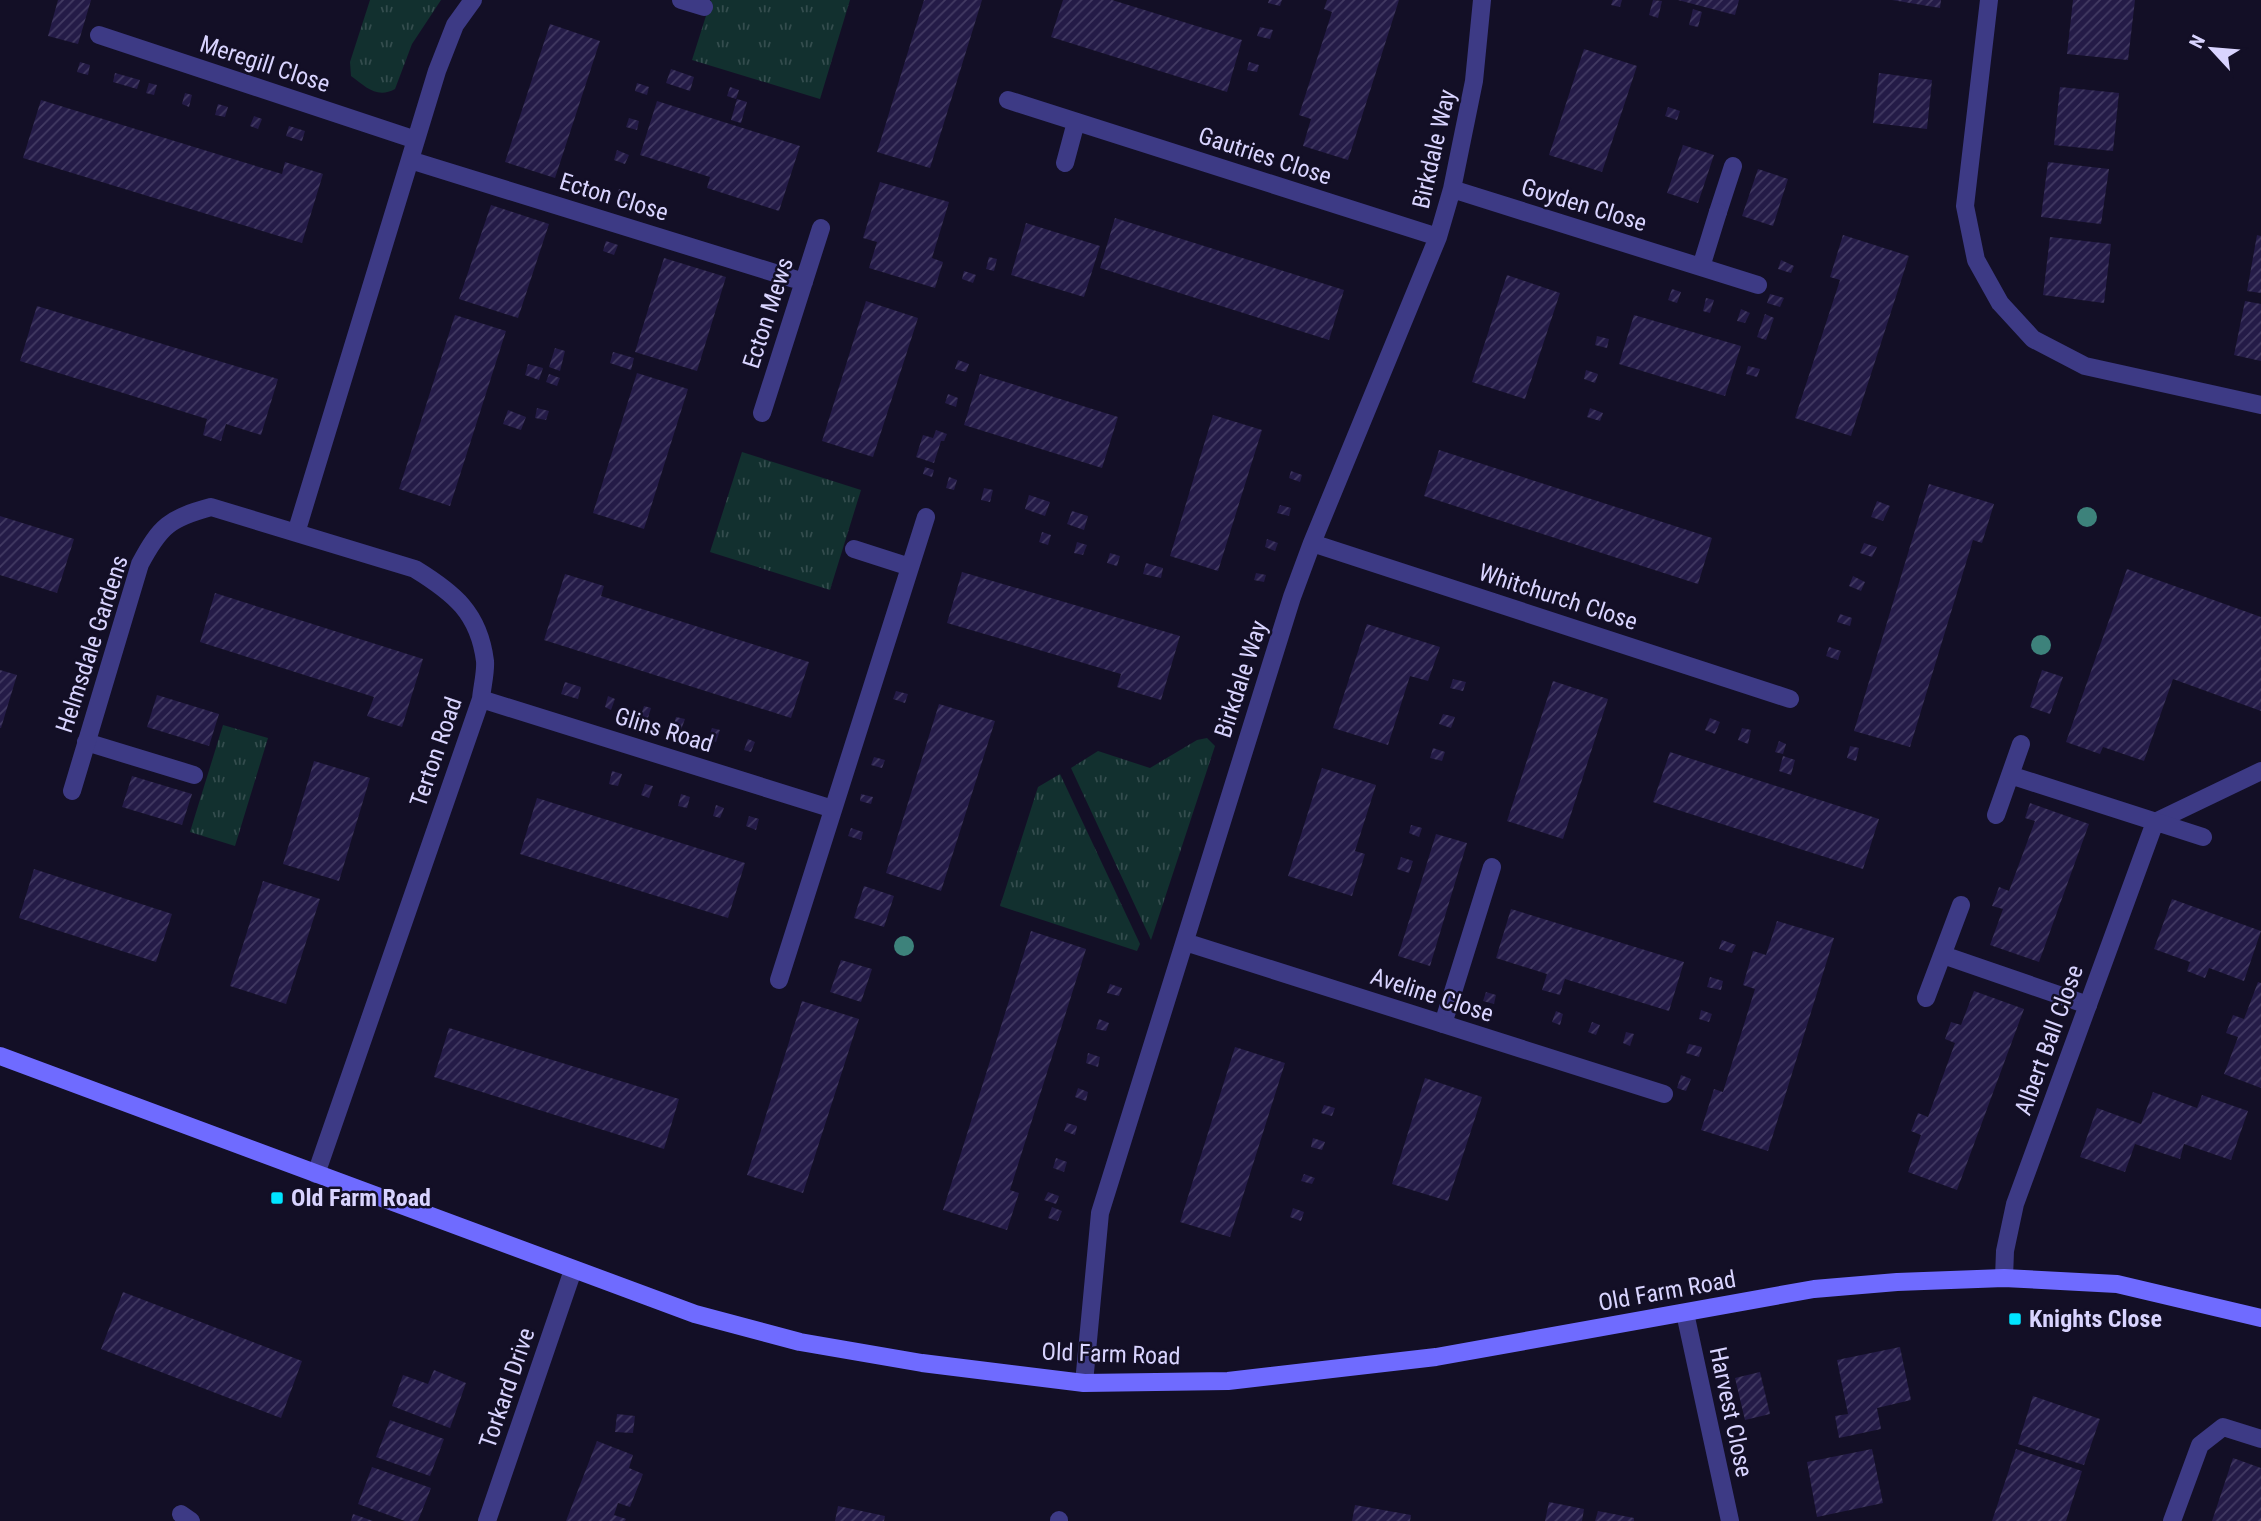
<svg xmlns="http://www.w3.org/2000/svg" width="2261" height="1521" font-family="'Roboto Condensed',sans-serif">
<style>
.grass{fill:url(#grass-tufts)}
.building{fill:url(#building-hatch)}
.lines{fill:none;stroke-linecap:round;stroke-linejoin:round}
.lane{stroke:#3d3a85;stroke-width:18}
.street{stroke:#3d3a85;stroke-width:18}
.secondary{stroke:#6f6bff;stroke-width:18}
.tree{fill:#3d827b}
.poi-dot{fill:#00e5ff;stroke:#130f26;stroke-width:2.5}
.labels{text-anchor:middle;stroke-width:5;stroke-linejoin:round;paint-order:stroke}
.street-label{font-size:24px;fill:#d9d4ff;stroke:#130f26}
.poi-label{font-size:24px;font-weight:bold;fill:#d9d4ff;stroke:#130f26;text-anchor:start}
</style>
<defs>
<pattern id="grass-tufts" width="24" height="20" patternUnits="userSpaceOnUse" patternTransform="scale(1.75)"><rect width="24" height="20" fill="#12302f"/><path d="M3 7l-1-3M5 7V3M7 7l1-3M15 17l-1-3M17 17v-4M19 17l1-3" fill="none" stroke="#344d4e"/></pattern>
<pattern id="building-hatch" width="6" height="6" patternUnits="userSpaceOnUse" patternTransform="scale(1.75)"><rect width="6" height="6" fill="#241b47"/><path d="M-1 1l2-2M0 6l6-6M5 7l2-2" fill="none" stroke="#433b63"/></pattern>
</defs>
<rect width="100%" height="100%" fill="#130f26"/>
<!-- grass -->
<path class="grass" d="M370 0H441L412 44 395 89C377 99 366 87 351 76L350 62Z
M711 0H850L820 99 692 60Z
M742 452 861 490 830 590 710 552Z
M223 725 268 738 235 846 190 832Z
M1207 738 1215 746 1151 940 1071 768 1098 751 1150 768 1197 740Z
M1060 774 1140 944 1137 951 1000 906 1038 787Z"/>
<!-- building -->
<path class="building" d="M58 0H91L78 44 48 36Z
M924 0H982L930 168 877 152Z
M1063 0H1112L1242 40 1227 92 1051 37Z
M1269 0H1282L1280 6 1268 3Z
M1327 0H1399L1348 160 1303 146 1311 119 1299 115 1332 12 1324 9Z
M1613 0H1622L1620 7 1611 5Z
M1653 0 1662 1 1658 18 1649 15Z
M1678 0H1739L1735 15Z
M1892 0H1941L1940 8Z
M2073 0H2135L2128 60 2067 54Z
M1693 9 1702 12 1698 27 1689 25Z
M550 24 600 41 555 178 505 162Z
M1260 27 1273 30 1270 39 1257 36Z
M1584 49 1637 66 1602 172 1549 155Z
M80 62 90 65 88 75 77 72Z
M1249 62 1259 65 1257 72 1247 70Z
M671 69 694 77 690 91 666 83Z
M115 73 140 80 137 89 113 82Z
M1879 73 1932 80 1927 129 1873 123Z
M149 83 157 85 154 95 146 93Z
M637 83 649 87 647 95 635 91Z
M730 87 739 90 736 99 727 96Z
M2060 87 2119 93 2113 151 2054 145Z
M185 93 192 95 189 107 182 104Z
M737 99 747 102 741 123 731 120Z
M41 100 282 174 285 162 323 174 302 243 23 158Z
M657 101 800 146 779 211 707 188 710 177 640 155Z
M218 104 228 107 225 117 215 115Z
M1668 107 1680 111 1677 120 1665 116Z
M254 116 262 119 258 129 250 126Z
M629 118 639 121 637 130 626 127Z
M289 126 305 131 302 141 286 136Z
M1683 145 1714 155 1698 203 1667 193Z
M617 150 629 155 625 164 614 160Z
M2048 162 2109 169 2101 224 2041 217Z
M1758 169 1788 179 1773 226 1742 216Z
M880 182 949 202 932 258 943 262 935 288 869 268 877 242 863 238Z
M619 189 631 192 628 202 616 199Z
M491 205 549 224 518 318 459 299Z
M1115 218 1344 290 1329 340 1100 268Z
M1026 223 1100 246 1084 297 1011 275Z
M1843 235 1909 256 1851 436 1795 418 1840 280 1830 277Z
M2257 235 2261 236V293L2247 291Z
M2050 237 2111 244 2104 303 2043 295Z
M606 241 618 245 614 255 603 251Z
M989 257 997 259 994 271 986 269Z
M664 258 726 277 697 371 635 352Z
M1781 260 1794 266 1791 273 1778 269Z
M964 271 976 275 973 283 962 279Z
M1507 275 1560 293 1525 399 1472 382Z
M1672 289 1681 292 1677 303 1668 300Z
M1770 294 1784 298 1780 307 1767 303Z
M1706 298 1714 300 1710 313 1703 311Z
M866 301 918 318 873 457 822 441Z
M2245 301 2261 304V361L2234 355Z
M37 306 278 379 261 435 226 424 221 441 203 435 207 419 20 361Z
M1741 309 1750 313 1745 323 1737 321Z
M1765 314 1774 318 1766 340 1757 337Z
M455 315 506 331 450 506 399 489Z
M1634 315 1741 346 1725 396 1619 364Z
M1597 336 1609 339 1607 348 1595 345Z
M555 348 565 351 560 371 549 367Z
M613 352 634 358 631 370 610 363Z
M958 360 969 364 966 372 955 369Z
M528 364 543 368 539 380 525 375Z
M1748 366 1760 369 1757 377 1746 374Z
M1586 370 1598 374 1595 383 1584 379Z
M637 373 688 389 644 529 593 513Z
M549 374 560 378 557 386 546 382Z
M980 374 1118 417 1102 468 964 425Z
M948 394 958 398 956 407 945 403Z
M537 408 549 411 546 420 535 418Z
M1590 408 1603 413 1600 421 1587 417Z
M508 410 526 417 521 430 503 424Z
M1213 415 1262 430 1218 571 1170 556Z
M936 430 947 434 944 441H941L934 463 916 457 923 435 933 438Z
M1439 450 1712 538 1698 584 1424 496Z
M925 467 934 470 932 477 923 474Z
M1291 471 1302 475 1300 482 1289 478Z
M949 477 957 480 954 490 946 488Z
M1929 484 1994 504 1982 543 1973 540 1910 747 1854 731Z
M984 488 993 490 990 502 981 500Z
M1029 495 1050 502 1045 516 1025 509Z
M1877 501 1890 506 1883 521 1871 517Z
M1280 505 1291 508 1289 516 1277 513Z
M1072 511 1088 516 1084 530 1067 524Z
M0 516 74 539 57 593 0 575Z
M1042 532 1051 535 1048 545 1039 542Z
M1267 539 1278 543 1275 551 1265 547Z
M1077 542 1087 545 1083 555 1074 553Z
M1864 543 1877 547 1872 557 1860 553Z
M1110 553 1120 556 1117 566 1107 563Z
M1146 563 1163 568 1161 578 1143 574Z
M2127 569 2261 617V711L2173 679 2144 761 2103 747 2100 754 2066 742Z
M962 572 1180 636 1161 700 1117 687 1121 674 947 623Z
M1256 573 1266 575 1264 582 1254 580Z
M565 574 604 586 601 596 809 662 791 718 544 640Z
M1853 576 1865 582 1861 591 1849 586Z
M215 593 423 659 402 727 367 716 374 697 200 642Z
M1840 614 1852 618 1850 626 1837 622Z
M1367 624 1440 647 1428 681 1410 676 1388 745 1333 728Z
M1829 647 1841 651 1838 660 1826 656Z
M0 670 17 675 1 728H0Z
M2042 670 2063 677 2050 714 2030 707Z
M1453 679 1466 682 1463 691 1450 688Z
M1553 681 1608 699 1563 839 1507 821Z
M565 682 581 687 578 699 561 694Z
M896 691 908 694 905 703 893 699Z
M157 695 219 714 209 746 147 727Z
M608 696 615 699 611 710 605 707Z
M939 704 995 721 941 891 886 873Z
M644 706 651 708 647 721 640 718Z
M1443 714 1455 717 1451 728 1439 724Z
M676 717 685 719 681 730 673 728Z
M1710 718 1720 722 1715 734 1705 730Z
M712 728 720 730 716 742 708 739Z
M1742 728 1751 730 1748 744 1738 740Z
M748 739 755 742 751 752 744 750Z
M1779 741 1786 744 1783 754 1775 752Z
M1850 746 1859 748 1856 761 1847 758Z
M1433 748 1445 752 1442 761 1430 758Z
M1670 752 1879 819 1863 869 1653 802Z
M1783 756 1795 760 1791 775 1779 771Z
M874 757 885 760 882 768 871 765Z
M314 761 370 778 339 881 283 864Z
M1322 768 1376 785 1355 851 1365 854 1352 896 1288 876Z
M612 771 622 774 618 786 609 784Z
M132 776 192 794 182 825 122 807Z
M645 784 653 786 649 798 641 795Z
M681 794 690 797 687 808 678 806Z
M861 794 873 797 871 804 860 801Z
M537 798 745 863 728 918 520 854Z
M2030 803 2089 824 2039 962 1990 945 2003 909 1992 906 1999 887 2009 891 2035 821 2025 818Z
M716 805 724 808 720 818 713 816Z
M749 816 759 819 756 830 746 826Z
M1411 825 1422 828 1419 837 1409 833Z
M851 828 863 832 861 840 848 836Z
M1436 834 1467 843 1430 966 1398 956Z
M1401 857 1413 861 1409 873 1397 869Z
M34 869 172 914 156 962 19 918Z
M263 881 320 899 286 1004 230 986Z
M864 886 894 896 884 927 854 918Z
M2172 899 2261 931 2244 981 2209 968 2205 978 2187 971 2190 962 2154 949Z
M1511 909 1684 962 1669 1011 1565 979 1560 995 1542 990 1547 974 1496 958Z
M1777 921 1834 938 1768 1151 1701 1130 1714 1089 1723 1092 1755 989 1743 985 1753 951 1766 955Z
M1031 931 1086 949 1010 1190 1019 1193 1007 1230 943 1210Z
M1722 940 1736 945 1732 953 1719 949Z
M841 960 872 969 861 1002 830 992Z
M1710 977 1723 981 1721 990 1707 987Z
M2258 982 2261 983V1088L2224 1074 2238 1037 2226 1033 2233 1015 2244 1019Z
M1110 984 1122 988 1119 996 1107 993Z
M1974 991 2024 1009 1957 1190 1908 1172 1921 1135 1911 1131 1918 1113 1928 1117 1955 1043 1945 1039 1951 1022 1961 1025Z
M1486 992 1496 995 1494 1004 1483 1001Z
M802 1001 859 1019 803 1193 747 1175Z
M1701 1010 1712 1014 1709 1022 1699 1019Z
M1556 1011 1563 1014 1560 1025 1552 1022Z
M1099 1019 1109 1023 1106 1031 1096 1029Z
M1592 1022 1600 1025 1596 1035 1588 1032Z
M449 1028 679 1099 664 1149 434 1077Z
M1626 1032 1634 1034 1630 1046 1623 1043Z
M1689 1044 1702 1047 1699 1057 1686 1053Z
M1235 1047 1285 1063 1230 1237 1180 1222Z
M1088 1053 1100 1057 1098 1067 1086 1063Z
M1681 1075 1691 1079 1686 1091 1677 1088Z
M1425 1078 1482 1097 1448 1201 1392 1184Z
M1078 1088 1088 1092 1086 1101 1075 1097Z
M2153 1092 2197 1108 2202 1095 2248 1111 2231 1160 2184 1144 2180 1159 2135 1144 2125 1172 2080 1157 2097 1108 2141 1124Z
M1324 1105 1335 1108 1332 1116 1321 1113Z
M1067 1123 1077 1126 1075 1135 1064 1131Z
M1313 1138 1325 1142 1322 1150 1311 1147Z
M1056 1158 1067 1162 1064 1172 1053 1168Z
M1304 1174 1315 1178 1312 1184 1301 1181Z
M1048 1192 1059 1196 1056 1204 1044 1200Z
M1052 1207 1062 1211 1058 1221 1048 1218Z
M1293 1208 1304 1212 1301 1221 1290 1217Z
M123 1292 302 1361 281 1418 101 1349Z
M1900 1347 1911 1400 1877 1408 1881 1429 1839 1438 1835 1416 1848 1414 1837 1360Z
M434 1370 466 1383 450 1428 392 1406 403 1375 428 1384Z
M1760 1372 1770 1414 1745 1420 1735 1378Z
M2033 1396 2100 1419 2084 1465 2018 1444Z
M617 1414 635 1416 633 1433 615 1432Z
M390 1420 444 1439 430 1476 376 1457Z
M597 1441 633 1455 629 1468 643 1474 630 1507 618 1503 614 1515 626 1519 625 1521H566Z
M1872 1449 1883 1503 1817 1517 1807 1462Z
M2016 1449 2082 1471 2066 1521H1992Z
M2233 1458 2261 1468V1521H2212Z
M372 1467 431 1488 418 1521H405L358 1504Z
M1549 1502 1584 1509 1582 1521H1545Z
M1355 1505 1411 1515 1410 1521H1352Z
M838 1506 885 1516 884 1521H835Z
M1598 1511 1634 1518V1521H1595Z
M353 1514 373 1521H351Z"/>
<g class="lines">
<!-- lane -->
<path class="lane" d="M1718 212 1733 166
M86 742 194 775
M2155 822 2261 771
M1943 955 2088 1005
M1926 998 1961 905
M1443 1024 1492 867"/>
<!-- street -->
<path class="street" d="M681 0 704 7
M1989 0 1965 206 1976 260 2000 303 2033 339 2085 366 2261 405
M99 35 416 140
M1008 100 1438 237
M410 160 804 282
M1065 163 1076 122
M1452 189 1758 285
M1701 267 1718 212
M762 413 821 228
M296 533 437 71 455 25 473 0
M1312 543 1790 699
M854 549 910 567
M481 699 833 809
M2010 775 2203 837
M72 791 140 564C160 526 170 518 211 507L415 569C454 593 479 613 485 661 486 672 482 687 481 699L316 1174
M1996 815 2021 744
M1185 942 1664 1094
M779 980 926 517
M2004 1278 2005 1251 2015 1204 2155 822
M1685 1313 1730 1521
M1084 1383 1100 1213 1292 597 1312 543 1438 237 1452 189 1474 81 1482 0
M181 1514 191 1521
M487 1521 573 1270
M1059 1521V1520
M2172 1521 2200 1445 2223 1427 2261 1439"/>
<!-- secondary -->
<path class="secondary" d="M0 1056 695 1314 800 1342 922 1363 1084 1383 1228 1381 1436 1357 1814 1289 1897 1282 2004 1278 2117 1284 2261 1318"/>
</g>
<!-- trees -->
<g class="tree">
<circle cx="2087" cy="517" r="10"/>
<circle cx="2041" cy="645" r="10"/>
<circle cx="904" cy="946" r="10"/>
</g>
<!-- markers -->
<g class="poi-dot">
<rect x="270" y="1191" width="14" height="14" rx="3.5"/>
<rect x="2008" y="1312" width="14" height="14" rx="3.5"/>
</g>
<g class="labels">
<!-- street labels -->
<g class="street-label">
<text transform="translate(265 64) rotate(18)" y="8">Meregill Close</text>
<text transform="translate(1434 149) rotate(-77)" y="8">Birkdale Way</text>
<text transform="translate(1265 156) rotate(18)" y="8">Gautries Close</text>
<text transform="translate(614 197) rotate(17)" y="8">Ecton Close</text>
<text transform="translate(1584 205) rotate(17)" y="8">Goyden Close</text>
<text transform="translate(768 313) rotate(-72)" y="8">Ecton Mews</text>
<text transform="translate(1558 597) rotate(18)" y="8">Whitchurch Close</text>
<text transform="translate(92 644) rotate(-72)" y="8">Helmsdale Gardens</text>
<text transform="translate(1241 679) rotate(-72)" y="8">Birkdale Way</text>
<text transform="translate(664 730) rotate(17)" y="8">Glins Road</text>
<text transform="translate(436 752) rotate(-71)" y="8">Terton Road</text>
<text transform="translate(1432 995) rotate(18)" y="8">Aveline Close</text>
<text transform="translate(2049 1040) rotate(-70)" y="8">Albert Ball Close</text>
<text transform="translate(1667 1291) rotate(-10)" y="8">Old Farm Road</text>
<text transform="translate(1111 1354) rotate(2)" y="8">Old Farm Road</text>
<text transform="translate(507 1388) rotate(-71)" y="8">Torkard Drive</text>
<text transform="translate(1731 1412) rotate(78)" y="8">Harvest Close</text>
</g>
<!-- poi labels -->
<g class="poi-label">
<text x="291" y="1206">Old Farm Road</text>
<text x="2029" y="1327">Knights Close</text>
</g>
</g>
<!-- north arrow -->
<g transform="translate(2212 49) rotate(296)" stroke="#130f26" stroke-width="5" paint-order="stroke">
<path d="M0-5L12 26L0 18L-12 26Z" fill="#d9d4ff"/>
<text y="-10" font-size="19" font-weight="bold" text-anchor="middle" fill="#d9d4ff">N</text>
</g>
</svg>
